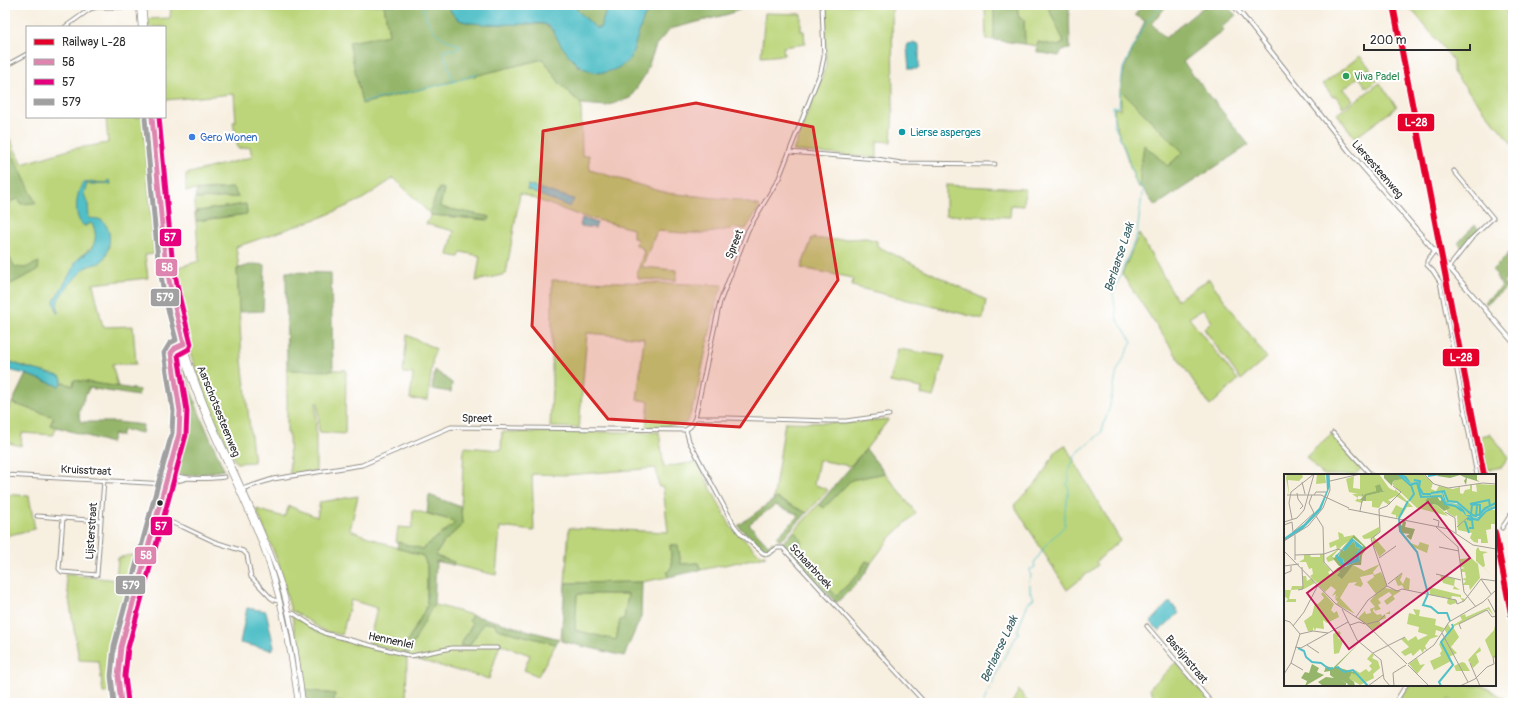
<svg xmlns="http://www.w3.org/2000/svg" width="1518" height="708" font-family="Pangolin,sans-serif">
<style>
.green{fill:#bcd57a;stroke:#748052}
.forest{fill:#95b66a;stroke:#60704a;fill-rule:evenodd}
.water{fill:#51bfc7;stroke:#3e7579}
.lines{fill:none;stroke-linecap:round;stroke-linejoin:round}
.stream{stroke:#51bfc7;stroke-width:1}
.minor-casing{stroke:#918d86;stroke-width:5}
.tertiary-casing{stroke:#918d86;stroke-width:5.5}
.primary-casing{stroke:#918d86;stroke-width:6}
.minor{stroke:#fff;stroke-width:3}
.tertiary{stroke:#fff;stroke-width:3.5}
.primary{stroke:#fff;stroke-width:4.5}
.bus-1-casing{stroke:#fff;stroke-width:8}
.bus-2-casing{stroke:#fff;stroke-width:8}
.bus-3-casing{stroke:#fff;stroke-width:8}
.bus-1{stroke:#dd85ae;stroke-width:5}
.bus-2{stroke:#e6007e;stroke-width:5}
.bus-3{stroke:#a0a0a0;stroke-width:5}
.rail-1-casing{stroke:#fff;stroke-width:9}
.rail-1{stroke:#e4002b;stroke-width:6}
.marked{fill:#d62828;fill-opacity:0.2;stroke:#d62828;stroke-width:3;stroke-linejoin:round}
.leisure-dot{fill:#2e9e5b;stroke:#fff;stroke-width:1.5}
.culture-dot{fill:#0f9aa8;stroke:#fff;stroke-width:1.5}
.shop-dot{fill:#3f7fe0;stroke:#fff;stroke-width:1.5}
.bus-dot{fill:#2b2b2b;stroke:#fff;stroke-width:1.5}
.labels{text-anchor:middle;stroke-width:4;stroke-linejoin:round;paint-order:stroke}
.leisure-label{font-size:11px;fill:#27864d;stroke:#fff;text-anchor:start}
.culture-label{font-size:11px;fill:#0d838f;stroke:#fff;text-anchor:start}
.shop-label{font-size:11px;fill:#366cbe;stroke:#fff;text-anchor:start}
.street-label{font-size:11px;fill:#2b2b2b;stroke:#fff}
.water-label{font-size:12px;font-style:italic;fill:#385f62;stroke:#fff}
.inset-river{fill:none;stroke:#51bfc7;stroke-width:2}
.inset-road{fill:none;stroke:#a5a198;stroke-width:1}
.view{fill:#c2185b;fill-opacity:0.15;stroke:#c2185b;stroke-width:2}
.inset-edge{fill:none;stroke:#2b2b2b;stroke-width:2}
.line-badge{stroke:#fff;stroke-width:1.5}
.badge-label{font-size:11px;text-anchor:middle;font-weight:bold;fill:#fff}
</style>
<rect width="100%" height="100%" fill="#fff"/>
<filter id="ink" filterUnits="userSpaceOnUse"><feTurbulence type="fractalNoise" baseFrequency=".025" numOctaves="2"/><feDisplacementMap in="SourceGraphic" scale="8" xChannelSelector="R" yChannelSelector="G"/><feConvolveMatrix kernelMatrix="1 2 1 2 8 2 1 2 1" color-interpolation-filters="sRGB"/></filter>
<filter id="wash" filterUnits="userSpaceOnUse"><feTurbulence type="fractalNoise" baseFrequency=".012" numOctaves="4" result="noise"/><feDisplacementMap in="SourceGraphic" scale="16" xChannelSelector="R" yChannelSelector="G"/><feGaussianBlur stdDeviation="0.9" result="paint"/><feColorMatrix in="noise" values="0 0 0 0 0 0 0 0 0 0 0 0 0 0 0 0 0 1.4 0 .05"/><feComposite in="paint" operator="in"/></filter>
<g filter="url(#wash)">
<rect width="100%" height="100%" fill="#f7efe0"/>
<!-- green -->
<path class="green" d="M171 5H384L389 35 362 103 543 59 561 85 581 104 582 156 589 155 590 170 666 193 737 200 760 206 746 229C731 226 719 233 703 233 688 234 672 232 657 231L642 267 676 270V281L639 279 637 274 644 251 640 246 636 245 637 239 633 238V229L578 215 520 193 506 274 476 281 480 256 461 252 459 257 448 255 454 231 426 224 431 215 489 220 490 217 439 207 444 189 439 188 429 213 394 178 361 200 322 217 236 247 239 268 237 269 242 360 254 462 236 463 212 413 191 356 169 270 199 261 196 221 247 214 246 204 198 211 195 215V197L198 199 238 197 233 188 186 191V174L252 157 250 147 238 149 233 122H236L234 94 165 100V27H145L144 19 170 18Z
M825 5H892L893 108 891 142 877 141V158L793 151 826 66Z
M985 5H994V40L986 39Z
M1018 5H1047L1065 42 1058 46 1038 42 1037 46 1025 44 1024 19 1019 18 1017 7Z
M1408 5H1505L1513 31V145L1459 80 1453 72V60Z
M765 13 801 14V31H804L805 44 783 47 784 55 761 57Z
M1360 56 1370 68 1342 90 1344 89 1353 100 1343 107 1335 95 1333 97 1323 84Z
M1370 69 1378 80 1367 88 1359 77Z
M1380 83 1397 107 1355 138 1337 114Z
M1120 90 1183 152 1168 166 1144 145 1140 184 1143 189 1137 186 1115 123 1114 108 1121 109Z
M106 117H143L154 254 145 255 148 278 93 284 103 327 133 326 136 364H112L118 387 74 380 73 386 62 382V379L5 360V129L22 164 72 149 108 143Z
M946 185 1025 189 1024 206 1011 205 1010 217 946 215Z
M1139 234 1177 300 1209 279 1267 358 1241 380 1204 329 1212 322 1203 309 1189 318 1238 380 1210 406 1122 274Z
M812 238 830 240 866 238 877 241V246L986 300 983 319 852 286 853 278 801 268Z
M552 280 723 285 716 302 695 402C690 409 692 416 685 424L646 428 649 401 637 400 644 338 587 333 579 428 550 427 552 389Z
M407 335 436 349 433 357 428 400 410 399 413 374 403 373Z
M898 349 945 356 933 397 921 394 922 388 890 382Z
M287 370H346L345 434 319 432 318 403H316V471L290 474 289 433H287Z
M12 403 54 417 50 425 57 427 53 435 22 433 21 446 5 442V417Z
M889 419 866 449 850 466 819 460 814 484 828 490 807 513 776 498 773 501 785 422 846 423Z
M502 432H659L664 467 697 462 731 527 757 552 766 556 701 570 698 563 681 564 678 545H670L672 566 667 573 668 577 642 582 565 583 569 528 668 532 663 487H659L656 468 567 475 532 474 534 531 500 527 496 575 453 565 454 562 435 556 443 543 462 525 461 507 464 447 501 450Z
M1331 434 1363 468 1354 475H1323L1306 457Z
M1490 434 1509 457 1502 467 1487 470 1481 436Z
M1065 445 1120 540 1096 562 1098 565 1067 590 1014 505 1039 480 1056 451Z
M885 473 916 513 890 538 871 563 866 561 857 576 836 596 799 555V536L794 531 819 504 824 508 851 480Z
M5 494 29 496 35 529 5 536Z
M358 496 350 530 397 548 423 556 427 565V603H428C420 620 409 636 403 653L369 643 377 608 351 600 342 635 324 631 295 612 291 611 278 562 256 509 284 517 289 506 317 517 320 502Z
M413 510 454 521 455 524 422 549 396 542 398 527 412 528Z
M130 555 138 556 116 645 114 692 103 693 99 661 79 660 65 574 116 580 118 558Z
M577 594H628L624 619 620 620 616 641 575 630Z
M432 604 472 615 469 621 473 623 460 646H469L483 623 495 624 497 629 556 644 538 676 524 670 530 655 500 644 489 679 407 657 406 703H344L334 700 335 694 304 690 292 615 318 632 406 657Z
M1176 662 1211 703H1160L1149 689Z
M1409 685H1481L1513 703H1455L1449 699 1446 703H1398Z
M1019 690 1029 703H1012Z"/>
<!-- forest -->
<path class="forest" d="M384 5H448L451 12 456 17 462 21 486 23 544 24 554 32 559 41 578 66 593 72 638 32 644 17 652 8 667 5H751L729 14 670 29 656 45 645 75 630 98 606 106 581 104 561 85 543 59 362 104 349 42 389 35Z
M577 5H607L605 14 600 28 594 27 577 10Z
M994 5H1018L1017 7 1019 18 1024 19 1025 44 994 40Z
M1047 5H1069L1070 49 1062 50 1059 56 1037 52 1038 42 1058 46 1064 42Z
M1142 5H1167L1152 24 1165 38 1206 5H1225L1236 15 1222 27 1224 30 1183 62 1249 145 1155 206 1140 185V173L1144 145 1168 166 1183 152 1120 90 1124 69 1145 21 1135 15Z
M5 138 36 203 21 204 19 199 11 201 6 217 9 257 15 267 25 268 39 262 38 270 5 287Z
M233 188 238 197 198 199 195 197 197 191Z
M439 188 444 189 440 207 490 217 489 220 431 215 429 213Z
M246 204 247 214 196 221 195 215 198 211Z
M1475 225 1479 230 1462 247 1458 243Z
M1513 249V272L1503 282 1507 287 1486 304 1485 302 1502 286 1496 277 1497 275 1492 270Z
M253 264 265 265 263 311 239 312 237 269Z
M286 272 331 273 333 371 287 370Z
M181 363 200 415 224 470 189 476 172 473 183 427V409L177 364Z
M435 370 452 383 451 392 432 389Z
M26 374 59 386 62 382 73 386 74 380 140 390 138 396 89 388C85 398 75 412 81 422H117L143 425 142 433 123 430 121 436 114 434 111 443 50 425 54 417 12 403Z
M866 449 885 473 851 480 824 508 819 504Z
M429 495 461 507 462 525 443 543 435 556 454 562 453 565 436 561 434 605C431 607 412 647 408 654L403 653C409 636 420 620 428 604L427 603V565L423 556 397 548 398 542 422 549 454 524V521L427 513Z
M776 498 807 513 780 541 777 537 799 515 775 505 749 524 768 545 773 542 776 544 771 549 765 551 738 526Z
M794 531C804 540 801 544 799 556L836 596 857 576 866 561 871 563C864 579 849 591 836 603L782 543Z
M670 545H678L681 564 698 563 701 570 668 577 667 573 672 566Z
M642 582 641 617 624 656 561 641 565 583ZM577 594H628L624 619 620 620 616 640 575 630Z
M472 615 559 639 556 644 497 629 495 624 484 623 469 646H460L473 623 469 621Z
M304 690 335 694 333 703H306Z"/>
<!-- water -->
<path class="water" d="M448 5H577V10L596 28H600L605 14 607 5H667L652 8 644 17 631 57C625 65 616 70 606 72 583 76 569 57 558 40 555 34 552 26 544 24 540 23 534 24 529 24 512 24 477 26 462 21 454 18 451 12 448 5Z
M913 43 919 45V67L917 69H909L907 47 908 44Z
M110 180 111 184H87L84 194 88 204 89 218C93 219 98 218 101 220 113 228 111 249 103 260 99 265 92 264 87 267 81 270 61 294 58 300 57 304 58 309 58 313H57L54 301 74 267 75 262 89 249 83 256C95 248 98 238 93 225L91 223 85 226C72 220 76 192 83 183L92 182 106 183Z
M528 185 574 199 570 207 527 190Z
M582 218 597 223 595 228 580 226Z
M5 360 28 368 60 376 62 379V382L59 386 25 374 5 369Z
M1168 603H1171L1179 613 1159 631 1151 622Z
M247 608 266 611 274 647 272 650 240 643Z"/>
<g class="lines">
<!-- stream -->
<path class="stream" d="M427 5 423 7C428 29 438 38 460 45V48L443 51 453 81
M363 102 453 82 478 74
M983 703 1004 657 1018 634V629L1028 603 1034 598 1030 592V586L1029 581 1031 576 1029 570 1035 567 1034 563 1048 542 1065 526C1062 514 1068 501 1069 488L1066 484 1069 482 1068 472 1076 454 1101 433 1110 405 1117 371 1132 342 1117 319 1113 294 1137 234 1143 187 1137 185 1124 146 1114 125 1113 107H1119L1120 92 1123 68 1146 22 1162 5"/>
</g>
</g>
<g filter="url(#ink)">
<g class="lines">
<defs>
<path id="minor" d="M65 27 90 9 97 7H139
M5 66 27 54
M789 152 877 159 901 163 995 164
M1435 250 1427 261V265L1433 271 1440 282 1477 475
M1449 267 1471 239 1493 218 1454 171
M695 418H728L830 421H846L889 415
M686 430 689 441 734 525 741 534 763 553 768 554 777 548H783L925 703
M1333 433 1371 475
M169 474C188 480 206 479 225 477
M5 475 166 484
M168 479 173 482 188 478
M242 489 273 479 362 465 451 427 686 430 691 426 695 418 720 302 748 230 779 178 821 71 824 57 822 5
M37 516 101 521
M157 517 183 527 215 542 243 551 247 555 251 577 271 598 274 600 280 601
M63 518 59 569 62 572 97 575 104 480
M1502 528 1513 511
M288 613H293L324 633 411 656 452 648H497
M1147 626 1212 703
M1395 703 1406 685"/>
<path id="tertiary" d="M1233 5 1243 16 1349 151 1513 342
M121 703 118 676 121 647 176 449 179 434 180 411 171 353 175 348 181 345"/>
<path id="primary" d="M139 5 141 27
M143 5 145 27
M149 117C155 193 158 270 179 344 199 412 234 474 260 539 281 592 290 647 298 703
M152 117C159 198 164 281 188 359 211 431 250 497 276 568 291 611 297 658 303 703"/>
</defs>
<!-- minor casing -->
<use href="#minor" class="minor-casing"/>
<!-- tertiary casing -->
<use href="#tertiary" class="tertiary-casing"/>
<!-- primary casing -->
<use href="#primary" class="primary-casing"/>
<!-- minor -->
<use href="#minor" class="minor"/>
<!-- tertiary -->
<use href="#tertiary" class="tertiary"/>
<!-- primary -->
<use href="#primary" class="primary"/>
<defs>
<path id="bus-1" d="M121 703 118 676 121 647 179 434 180 411 171 353 175 348 184 344 172 296 165 258 152 117"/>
<path id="bus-2" d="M128 702 125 676 128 648 186 435 187 411 178 355 189 349 191 344 179 295 172 257 159 117"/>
<path id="bus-3" d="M114 703 111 676 114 646 172 433 173 411 164 353 170 343 176 340 165 298 158 259 145 118"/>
</defs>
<!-- bus-1 casing -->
<use href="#bus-1" class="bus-1-casing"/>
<!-- bus-2 casing -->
<use href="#bus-2" class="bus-2-casing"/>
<!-- bus-3 casing -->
<use href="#bus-3" class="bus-3-casing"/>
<!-- bus-1 -->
<use href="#bus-1" class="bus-1"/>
<!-- bus-2 -->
<use href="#bus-2" class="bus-2"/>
<!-- bus-3 -->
<use href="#bus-3" class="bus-3"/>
<defs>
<path id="rail-1" d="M1393 5 1484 475
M1495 532 1513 624"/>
</defs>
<!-- rail-1 casing -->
<use href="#rail-1" class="rail-1-casing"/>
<!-- rail-1 -->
<use href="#rail-1" class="rail-1"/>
</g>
</g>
<!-- marked area -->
<path class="marked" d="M696 103 813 127 838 280 740 427 608 419 532 326 543 131Z"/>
<!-- markers -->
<circle class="leisure-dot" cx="1346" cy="76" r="4"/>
<circle class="culture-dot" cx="902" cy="132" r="4"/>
<circle class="shop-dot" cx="192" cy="137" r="4"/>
<circle class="bus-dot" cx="160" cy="503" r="3.5"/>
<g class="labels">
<!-- leisure labels -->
<g class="leisure-label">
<text x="1354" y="80">Viva Padel</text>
</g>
<!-- culture labels -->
<g class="culture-label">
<text x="910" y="136">Lierse asperges</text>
</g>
<!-- shop labels -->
<g class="shop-label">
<text x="200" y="141">Gero Wonen</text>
</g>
<!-- street labels -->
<g class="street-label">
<text transform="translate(1378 169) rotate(49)" y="4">Liersesteenweg</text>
<text transform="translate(734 244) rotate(-68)" y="4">Spreet</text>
<text transform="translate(219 411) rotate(68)" y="4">Aarschotsesteenweg</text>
<text transform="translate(477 418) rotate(1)" y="4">Spreet</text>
<text transform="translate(86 470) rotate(3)" y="4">Kruisstraat</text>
<text transform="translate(91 531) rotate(-86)" y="4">Lijsterstraat</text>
<text transform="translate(811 566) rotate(47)" y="4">Schaarbroek</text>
<text transform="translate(391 640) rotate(12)" y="4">Hennenlei</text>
<text transform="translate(1187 659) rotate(50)" y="4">Bastijnstraat</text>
</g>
<!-- water labels -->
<g class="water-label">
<text transform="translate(1119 257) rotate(-72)" y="4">Berlaarse Laak</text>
<text transform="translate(999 649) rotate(-65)" y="4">Berlaarse Laak</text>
</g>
</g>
<!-- overview -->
<g transform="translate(1284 474)">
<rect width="212" height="212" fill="#f7efe0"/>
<path d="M3 0H18L19 3 15 7 4 6V9L5 18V20L2 4ZM33 0H41L42 9 32 10ZM76 0H95L105 14 111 17V15L129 33H123L118 41 112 44V41L107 40 112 31 120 35 123 29 112 22 104 26 107 28 105 31 99 27 95 34 88 33V27H79L78 29 71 27 74 24 68 20H74L65 18 62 5 70 2 69 14 76 15ZM96 10 99 17H103L82 22V26L74 25V22L80 23 81 22 92 17 91 13ZM114 0 127 10 134 8 133 13 138 22 158 19 161 29 172 30 180 40 189 45 193 44 201 36 212 32 205 36H212V50H207V55L202 56 204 69H197V65H194V69L190 68 186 64 188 59 174 56 173 41 171 43 164 39 162 35 165 32 153 22 143 24 141 27 148 32 149 30 153 31 164 42 133 34 109 11V7L117 5ZM116 0H139L149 9 147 15 152 17 155 12 169 15 176 13V19L179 20 181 16 186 15V11L188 10V17L193 18 192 10 212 11V31L190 44 182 41 173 29 162 28 159 18 138 22 134 14 135 7 127 9ZM95 53V58L90 63 102 77 95 83 88 68 89 64 80 65 78 62ZM54 58 59 60 60 63 70 61V63L58 72 48 83 50 86 44 88 42 84 53 76 52 71 46 74 45 69 55 65ZM136 68 145 71 143 79 129 73 127 69 134 72ZM194 73 196 77 204 78 199 80 201 92 199 93 210 103 192 87V76ZM36 80H40V89L47 96 44 98 46 101 52 95 56 98 53 101 69 91 80 97 96 90 89 98 90 101 97 98 103 111 101 114 117 117 109 122 111 125 103 131 100 127 108 121 105 118 94 125 97 129 94 131 97 135 91 137 90 134 89 137 93 141 97 140 98 142 106 137V140H101L102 144 95 147 98 152 88 156 74 144 81 137 82 140 87 139 86 135 91 133 86 127 92 120 83 108 90 103 89 100 76 103 79 110 77 113 70 111 73 108 65 109 56 124 71 140 52 130 54 128 51 125 55 121 51 124 52 120 48 122 52 116 47 112 41 118 35 112 36 108 33 109 26 102 29 100 28 94 25 95 22 88H15L20 85V81H26L27 83H36ZM187 84 194 90 196 104 186 116 185 111H178L182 107 178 105 182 104 181 98H177V95L181 94 177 93 176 85ZM119 99 116 106 119 110 122 103 126 105 125 116 120 115 118 111 114 112 111 105ZM156 101 171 105 170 112 176 116 169 115 170 112 159 109ZM18 102H22L23 107 28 104 31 109 20 115 7 116 5 125H12V128H2L4 125 0 122V110L1 116H7L8 112H19ZM145 113 177 121V124L181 125 179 128 176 123 168 122 167 125 172 126V129L166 131 163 129 164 124 146 121ZM39 118 50 130 47 136 50 139 53 137 55 143 43 149 39 146 40 155 32 154 31 157 29 153V157H24L20 147 28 141 31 129 34 130 40 124 37 120ZM205 133 210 142 204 135 169 153 175 163 167 173 173 179 165 183 167 187 150 196 146 187 157 182 156 179 158 177 155 170 164 161 160 155 164 150 167 155 169 151 178 146 176 142 181 140 182 143ZM129 135 136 136 135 142 152 145 151 151 160 154 158 158 152 156 151 161 155 162 146 165 141 172 143 176 140 175 139 179 136 175 129 182 127 179 121 182 117 178 125 173 117 165 121 163 124 167 132 162 134 166 144 161 134 158 135 153 123 150 125 139 132 141ZM212 147V183H208L201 166 210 156ZM55 157 57 159 54 164 59 167 55 179 50 180 49 160ZM196 173 197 177 192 180 195 188 189 194 184 186ZM88 179 90 181 88 184 94 187 96 194 89 200 90 204 76 211 64 204 71 196 76 199 82 195 85 198 88 195 85 192 88 189 83 185ZM133 184 136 191 141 190 133 200 125 190ZM178 188 181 189 186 197H172L170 192Z" fill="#bcd57a" fill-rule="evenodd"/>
<path d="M100 0H114L118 5 109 7 108 12 100 4ZM156 0H193V6L196 8 183 4 182 11 180 7 182 4 176 1 166 4 153 2ZM96 10 99 17H103L82 22V27L76 26 81 20 92 17 91 12ZM153 22 156 27 158 25 166 34 160 37 153 31 149 30 148 32 141 27 143 24ZM119 46 122 48 121 53 131 55 127 66 122 62 126 60 117 59 114 52 116 49 118 52ZM70 61 83 74 78 81 77 91H69L58 105 53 101 56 98 52 95 57 92H55L47 82 50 84ZM69 64 79 72 75 80 76 86 61 93 51 82 57 77 54 83 59 85 60 89 69 84 72 85 71 82 76 74 72 73 70 67 60 77 58 76ZM75 169 52 193 70 198 71 201 68 199 65 204 70 208 71 212H63L64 210 56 205 62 209V212H39L34 208 42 203 50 204 46 201V197L40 198 42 192 49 194ZM28 190 35 194 33 198 40 201 21 212 23 207 17 204 21 198 25 199Z" fill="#95b66a" fill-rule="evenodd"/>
<path d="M42 0H45L46 12 37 36 19 55 0 67V64L20 50 35 34 43 16ZM115 0 122 2 127 9 135 7 134 14 138 22 159 18 162 28 173 30 180 36 182 41H187L190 44 195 43 201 35 212 32 201 36 195 44 189 45 181 41 172 30 161 29 158 19 137 22 133 13 134 8 127 10ZM68 64 79 73 75 80 76 87 59 93 51 82 57 77 54 82 59 85 60 89 68 84 72 85 71 81 76 74 72 73 70 67 61 77 58 76Z" fill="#51bfc7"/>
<path class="inset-river" d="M114 0 126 11 133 9 137 23 157 22 161 30 171 32 178 37M144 2 156 0M130 6 136 7 135 13 139 20H147M147 19 160 17 164 27 173 28 187 40M124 27 115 44 116 57 133 78 144 120M125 27 130 20 127 11M188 31 187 40 191 42M193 32 192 42 196 40M206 32 205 26 186 30 196 31V40L201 34 212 29M183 44 194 46 202 37 212 33M183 45 188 46 189 54H185M181 47 185 59M144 120 139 131 147 133 154 139H163L166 147M14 174 20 177 22 183 28 188 37 189 45 195 49 194M51 194 54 193 60 198 69 196 84 212M157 212 155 208 169 191 157 168 169 153 168 150"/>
<path class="inset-road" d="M140 0 150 10 164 14 199 9 212 10M46 7 76 0M18 8 21 20M13 19 14 25 19 32 16 35M3 21H37L65 34M30 21 32 18H42M64 35 165 55 189 71 212 75M76 37 78 27 81 25 78 20M161 38 171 44 172 59M32 42 39 53 40 88 49 98M8 45 5 29 7 18 30 0M149 45 155 47 154 53M0 48 13 44 20 36 30 0M0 51 8 48 9 58M152 53 174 73 180 118 192 133M173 53 183 44M9 58 30 39 25 29 28 21M11 61V86M0 67 24 52 39 34 46 16 45 0M155 73 175 77M0 77 52 130 81 149 123 190M11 81 40 80 54 75 59 77M95 84 112 72M0 92 15 90M0 100 7 97V92M152 100 177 106M197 105 207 120M197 105 212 107M104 110 118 99M103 112 87 65 96 58 95 35 103 32 117 18 109 12M103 112 113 117 118 115 172 126 173 130 180 127 197 105M14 116 19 115 18 93M204 125 212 140M58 135 73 166 97 186 100 205 106 212M72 143 84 126 103 112M0 146 6 148 16 160M83 150 95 147 101 141M66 151 75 148 81 150M9 152 20 138 34 111M177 155 175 150 203 136 208 143 212 142M158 159 184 208M16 160 29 157 44 159M23 171 35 179M11 173 17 174 64 148M89 179 121 163M7 189 19 196M186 189 196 212M124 190 150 171 165 148 199 128 212 116M124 191 145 212M0 200 7 189 16 160M84 212 99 201M110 212 109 199 122 191M176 212 191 205 203 193 210 190 209 183H212"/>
<path class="view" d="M144 28 186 84 65 175 23 119Z"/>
<rect width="212" height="212" class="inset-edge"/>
</g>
<g class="line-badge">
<rect x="1397" y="113" width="38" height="19" rx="4" fill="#e4002b"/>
<rect x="159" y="228" width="23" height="19" rx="4" fill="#e6007e"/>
<rect x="155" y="258" width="23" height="19" rx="4" fill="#dd85ae"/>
<rect x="150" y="288" width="30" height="19" rx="4" fill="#a0a0a0"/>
<rect x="1442" y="348" width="38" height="19" rx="4" fill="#e4002b"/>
<rect x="150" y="516" width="23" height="20" rx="4" fill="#e6007e"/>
<rect x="134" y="546" width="23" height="19" rx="4" fill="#dd85ae"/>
<rect x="115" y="575" width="31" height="20" rx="4" fill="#a0a0a0"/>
</g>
<g class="badge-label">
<text x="1416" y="126">L-28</text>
<text x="170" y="241">57</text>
<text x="167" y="271">58</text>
<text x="165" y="301">579</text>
<text x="1461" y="361">L-28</text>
<text x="161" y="530">57</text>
<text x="146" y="559">58</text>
<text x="131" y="589">579</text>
</g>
<!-- margin -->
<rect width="1518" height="708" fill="none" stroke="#fff" stroke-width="20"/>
<!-- legend -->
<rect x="26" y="26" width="140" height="92" fill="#ffffff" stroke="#aaaaaa"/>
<rect x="34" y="39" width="20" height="6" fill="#e4002b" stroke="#aaaaaa"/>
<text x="62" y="46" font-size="12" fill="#2b2b2b">Railway L-28</text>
<rect x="34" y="59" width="20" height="6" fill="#dd85ae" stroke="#aaaaaa"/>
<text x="62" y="66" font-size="12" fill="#2b2b2b">58</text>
<rect x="34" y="79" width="20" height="6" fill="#e6007e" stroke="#aaaaaa"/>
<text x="62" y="86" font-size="12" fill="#2b2b2b">57</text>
<rect x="34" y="99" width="20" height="6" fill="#a0a0a0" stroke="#aaaaaa"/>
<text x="62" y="106" font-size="12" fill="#2b2b2b">579</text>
<!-- scale -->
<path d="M1364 44v6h106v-6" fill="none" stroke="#2b2b2b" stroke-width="2"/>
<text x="1370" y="44" font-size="12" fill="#2b2b2b" stroke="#ffffff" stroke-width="3" paint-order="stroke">200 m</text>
</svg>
